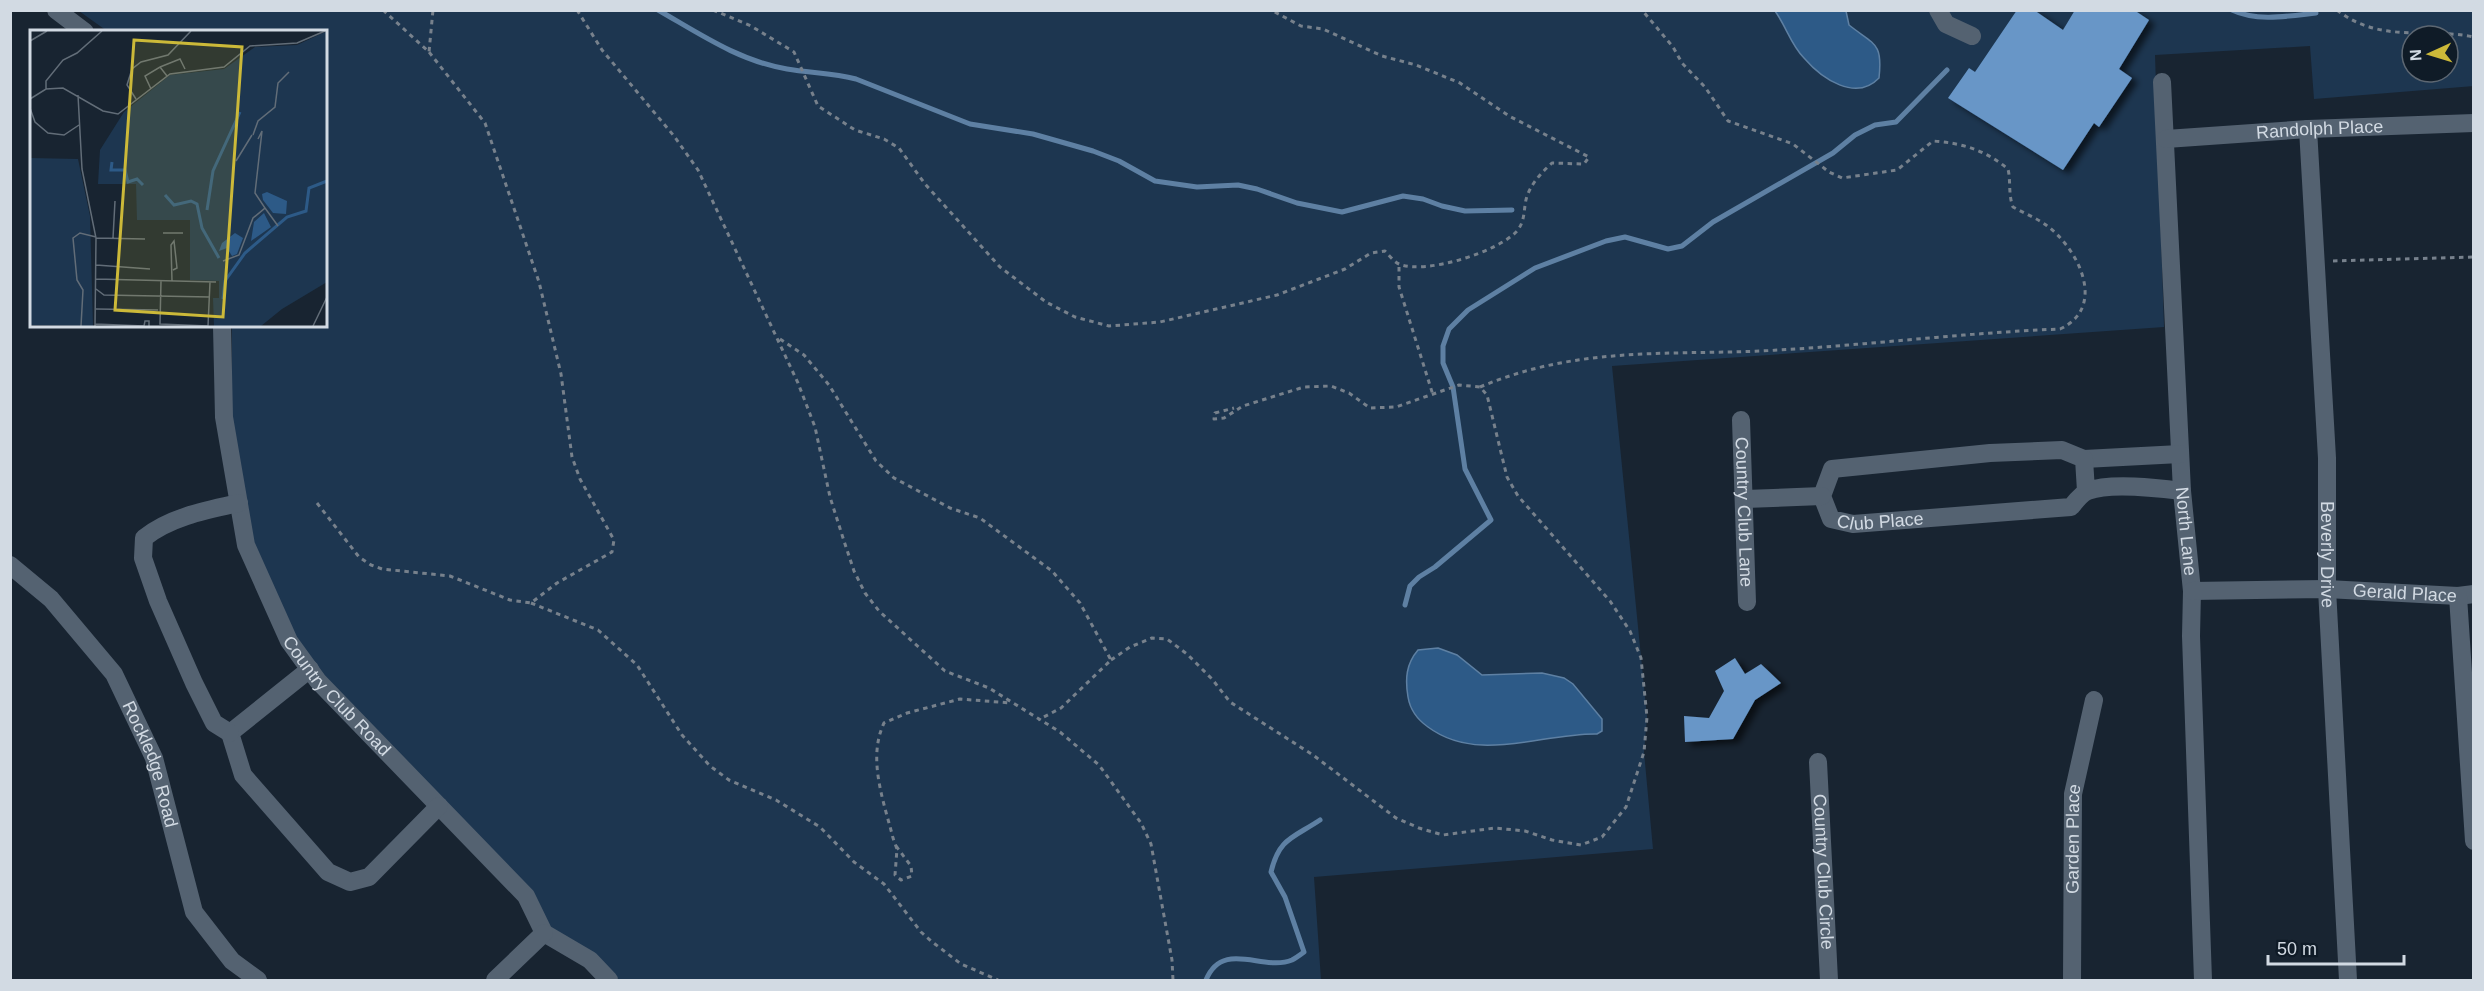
<svg xmlns="http://www.w3.org/2000/svg" width="2484" height="991" font-family="Helvetica,sans-serif">
<style>
.green{fill:#1d3650;fill-rule:evenodd}
.water{fill:#2d5a87;stroke:#5e80a3;stroke-width:1.5}
.lines{fill:none;stroke-linecap:round;stroke-linejoin:round}
.stream{stroke:#5e80a3;stroke-width:5}
.building{fill:#6896c7;filter:url(#shadow)}
.path{stroke:#77818c;stroke-width:3;stroke-dasharray:4.5 4.5;stroke-linecap:butt}
.minor{stroke:#546271;stroke-width:18}
.labels{text-anchor:middle;stroke-width:6;stroke-linejoin:round;paint-order:stroke}
.street-label{font-size:18px;fill:#d2dae3;stroke:#0f1b27}
.inset-river{fill:none;stroke:#2d5a87;stroke-width:3}
.inset-road{fill:none;stroke:#626d78;stroke-width:1.5}
.view{fill:#ccb939;fill-opacity:0.15;stroke:#ccb939;stroke-width:3}
.inset-edge{fill:none;stroke:#d2dae3;stroke-width:3}
</style>
<defs>
<filter id="shadow"><feDropShadow dx="6" dy="4" stdDeviation="3" flood-color="#0009"/></filter>
</defs>
<rect width="100%" height="100%" fill="#182431"/>
<!-- green -->
<path class="green" d="M2473 10 2474 86 2314 99 2310 46 2155 55 2164 327 1612 366 1647 717 1644 752 1653 849 1314 877 1321 980H619L595 954 550 928 324 676 295 637 253 543 232 416V326H326V32L107 31 79 11ZM2412 36H2448V72H2412Z"/>
<!-- water -->
<path class="water" d="M1775 11H1846L1849 25C1874 45 1883 42 1879 78 1856 102 1822 79 1804 58 1791 45 1786 26 1775 11Z
M1438 648 1457 655 1482 675 1542 673 1564 678 1573 684 1602 719V731L1597 734C1541 733 1478 764 1428 727 1418 720 1410 709 1408 697 1405 679 1406 664 1418 650Z"/>
<g class="lines">
<!-- stream -->
<path class="stream" d="M658 10C700 34 739 61 787 69 810 73 833 73 856 79L970 124 1033 134 1093 151 1119 161 1155 181 1197 187 1238 185 1257 189 1297 203 1342 212 1403 196 1423 199 1442 206 1465 211 1512 210
M2232 10C2257 22 2289 16 2316 13
M1405 605 1410 586 1419 577 1435 567 1491 520 1465 469 1453 387 1443 363V346L1449 329 1468 310 1535 268 1606 241 1625 237 1668 249 1682 246 1713 222 1833 153 1855 135 1875 125 1896 122 1947 70
M1206 980C1223 939 1263 972 1292 960 1296 958 1300 955 1304 952L1285 897 1271 872C1279 838 1293 838 1320 820"/>
</g>
<!-- building -->
<path class="building" d="M2017 10H2034L2063 30 2075 10H2134L2149 20 2119 69 2132 78 2099 127 2094 123 2063 170 1948 98 1969 68 1975 72Z
M1735 658 1745 674 1761 664 1781 683 1755 700 1733 739 1685 742 1684 716 1709 718 1724 691 1715 671Z"/>
<g class="lines">
<!-- path -->
<path class="path" d="M383 10 429 52 433 10
M577 10 602 50 674 136 698 170 798 383 815 427 830 497 844 541 854 571 865 593 879 611 945 671 989 688 1060 732 1099 765 1141 823 1151 844 1172 960 1173 980
M713 10 751 26 794 52 818 106 855 130 884 139 899 148 925 184 1000 267 1046 302 1075 317 1109 326 1160 322 1277 295 1345 269 1371 253 1385 251C1389 255 1394 262 1399 264 1425 275 1498 252 1517 231 1526 220 1523 209 1527 196 1532 183 1541 173 1552 163L1584 164 1589 157 1509 116 1460 83 1416 65 1382 56 1323 29 1301 26 1271 10
M2337 10C2380 44 2426 27 2474 37
M2333 261 2474 257
M1399 267V287L1433 395
M780 339 804 355 829 385 876 461 894 478 950 508 980 518 1052 571 1080 603 1111 660 1061 708 1038 720
M1480 387C1575 347 1661 355 1761 351 1861 346 1960 333 2060 329 2108 307 2078 248 2046 225 2036 218 2024 213 2013 207 2008 194 2011 182 2008 169 1985 150 1962 143 1933 141L1897 170 1842 178 1829 172 1793 144 1728 121 1705 87 1682 63 1673 47 1642 10
M317 503 359 557 371 565 382 569 450 576 510 600 531 603 557 583 612 552 614 540 580 479 572 457 561 374 539 282 485 123 429 52
M531 603 598 630 637 665 682 735 710 766 729 780 776 800 820 827 854 862 884 884 921 932 931 941 961 964 998 980
M1111 660 1130 647 1152 638 1167 639 1187 654 1212 679 1230 702 1313 755 1396 818 1419 828 1443 835 1495 828 1525 831 1552 840 1581 845 1602 837 1626 807 1644 752 1647 717 1641 658 1630 631 1610 601 1518 496 1507 477 1487 395 1480 387 1459 385 1396 407 1370 408 1349 393 1331 386 1304 387 1243 406 1224 418 1214 419 1215 413 1234 408
M896 846 911 866 912 876 901 880 895 875 897 849 893 838C884 802 867 759 884 723L907 713 960 699 1011 703"/>
<!-- minor -->
<g class="minor">
<path d="M56 10 85 32"/>
<path d="M1938 10 1946 24 1972 36"/>
<path id="s1" d="M2162 82 2182 491 2192 591 2191 636 2203 980"/>
<path id="s2" d="M2308 129 2327 458V589L2348 980"/>
<path id="s3" d="M2166 139 2308 129 2474 123"/>
<path id="s4" d="M222 326 224 417 246 545 289 641 318 681 526 896 544 933 590 960 609 980"/>
<path id="s5" d="M1741 420 1747 602"/>
<path d="M2084 459 2180 454"/>
<path id="s6" d="M2086 491 2084 459 2062 450 1990 453 1832 469 1822 496 1831 519 1853 524 2071 507C2075 502 2082 493 2088 491 2110 482 2158 488 2182 491"/>
<path d="M1745 499 1822 496"/>
<path id="s7" d="M10 565 51 599 114 674 154 758 194 912 232 961 258 980"/>
<path id="s8" d="M2192 591 2327 589 2458 596 2474 594"/>
<path d="M2458 596 2474 841"/>
<path d="M310 669 230 733 243 775 328 872 350 882 369 877 439 806"/>
<path d="M230 733 214 723 194 683 158 601 143 558 144 538C170 517 207 510 239 503"/>
<path id="s9" d="M1818 762 1829 980"/>
<path d="M495 980 544 933"/>
<path id="s10" d="M2072 980 2073 794 2094 700"/>
</g>
</g>
<g class="labels">
<!-- street labels -->
<g class="street-label">
<text dy="6" stroke="none"><textPath href="#s3" startOffset="154">Randolph Place</textPath></text>
<text dy="6" stroke="none"><textPath href="#s5" startOffset="92">Country Club Lane</textPath></text>
<text dy="6" stroke="none"><textPath href="#s6" startOffset="390">Club Place</textPath></text>
<text dy="6" stroke="none"><textPath href="#s1" startOffset="450">North Lane</textPath></text>
<text dy="6" stroke="none"><textPath href="#s2" startOffset="426">Beverly Drive</textPath></text>
<text dy="6" stroke="none"><textPath href="#s8" startOffset="213">Gerald Place</textPath></text>
<text dy="6" stroke="none"><textPath href="#s4" startOffset="399">Country Club Road</textPath></text>
<text dy="6" stroke="none"><textPath href="#s7" startOffset="249">Rockledge Road</textPath></text>
<text dy="6" stroke="none"><textPath href="#s10" startOffset="141">Garden Place</textPath></text>
<text dy="6" stroke="none"><textPath href="#s9" startOffset="110">Country Club Circle</textPath></text>
</g>
</g>
<!-- overview -->
<g transform="translate(30 30)">
<rect width="297" height="297" fill="#182431"/>
<path d="M297 1V252L252 279 231 296H184L183 268H189V251L160 250V190H107L106 154H68L70 120 94 82 140 45 194 39 225 17 267 15ZM0 128 48 129 60 186 63 296 0 295Z" fill="#1d3650"/>
<path d="M237 162 257 171 256 184 243 183 233 170 232 164ZM234 183 241 197 221 211 224 192ZM205 203 213 208 207 224 202 226 197 218 189 221 192 213Z" fill="#2d5a87"/>
<path class="inset-river" d="M82 132 81 140H95L98 152 107 149 113 155M135 165 144 175 161 171 167 174 172 198 189 228M177 180 183 141 210 82M193 269 195 251 215 223 257 187 276 181 279 158 297 151"/>
<path class="inset-road" d="M0 11 17 1M130 37 150 29 155 39M16 59V51L33 30 47 23 72 1M121 59 115 46 130 37 137 46M48 65 52 139 66 208 65 296M0 69 16 59 33 58 73 81 88 84 140 44 194 37 220 16 267 13 295 1M106 69 97 55 102 39 111 32 138 25 161 1M0 78 5 92 18 103 34 105 49 95M223 105 228 91 245 77 248 53 259 42M206 131 222 105M235 178 248 196M133 203H153M66 208 115 209M83 208 85 171M193 231 209 225 223 188 235 178 225 163 232 101 228 109M66 235 120 239M66 249 186 252M131 251 130 294 178 296 180 252M142 251 141 215 144 211 147 238 143 240M66 259 74 265 180 267M66 279 128 280M65 294 114 296 115 291H119V296M51 296 53 260 47 250 43 208 50 203 66 207M283 296 297 267"/>
<path class="view" d="M104 10 212 17 193 287 85 280Z"/>
<rect width="297" height="297" class="inset-edge"/>
</g>
<!-- border -->
<rect width="2484" height="991" fill="none" stroke="#d2dae3" stroke-width="24"/>
<!-- north arrow -->
<g transform="translate(2430 54) rotate(266)"><circle r="28" fill="#0f1b27" stroke="#5d6772" stroke-width="1.5"/>
<path d="M0-4.5L10 22L0 15L-10 22Z" fill="#ccb939"/>
<text y="-9" font-size="16" font-weight="bold" text-anchor="middle" fill="#d2dae3">N</text>
</g>
<!-- scale -->
<path d="M2268 955v9h136v-9" fill="none" stroke="#d2dae3" stroke-width="3"/>
<text x="2277" y="955" font-size="18" fill="#d2dae3" stroke="#0f1b27" stroke-width="4.5" paint-order="stroke">50 m</text>
</svg>
